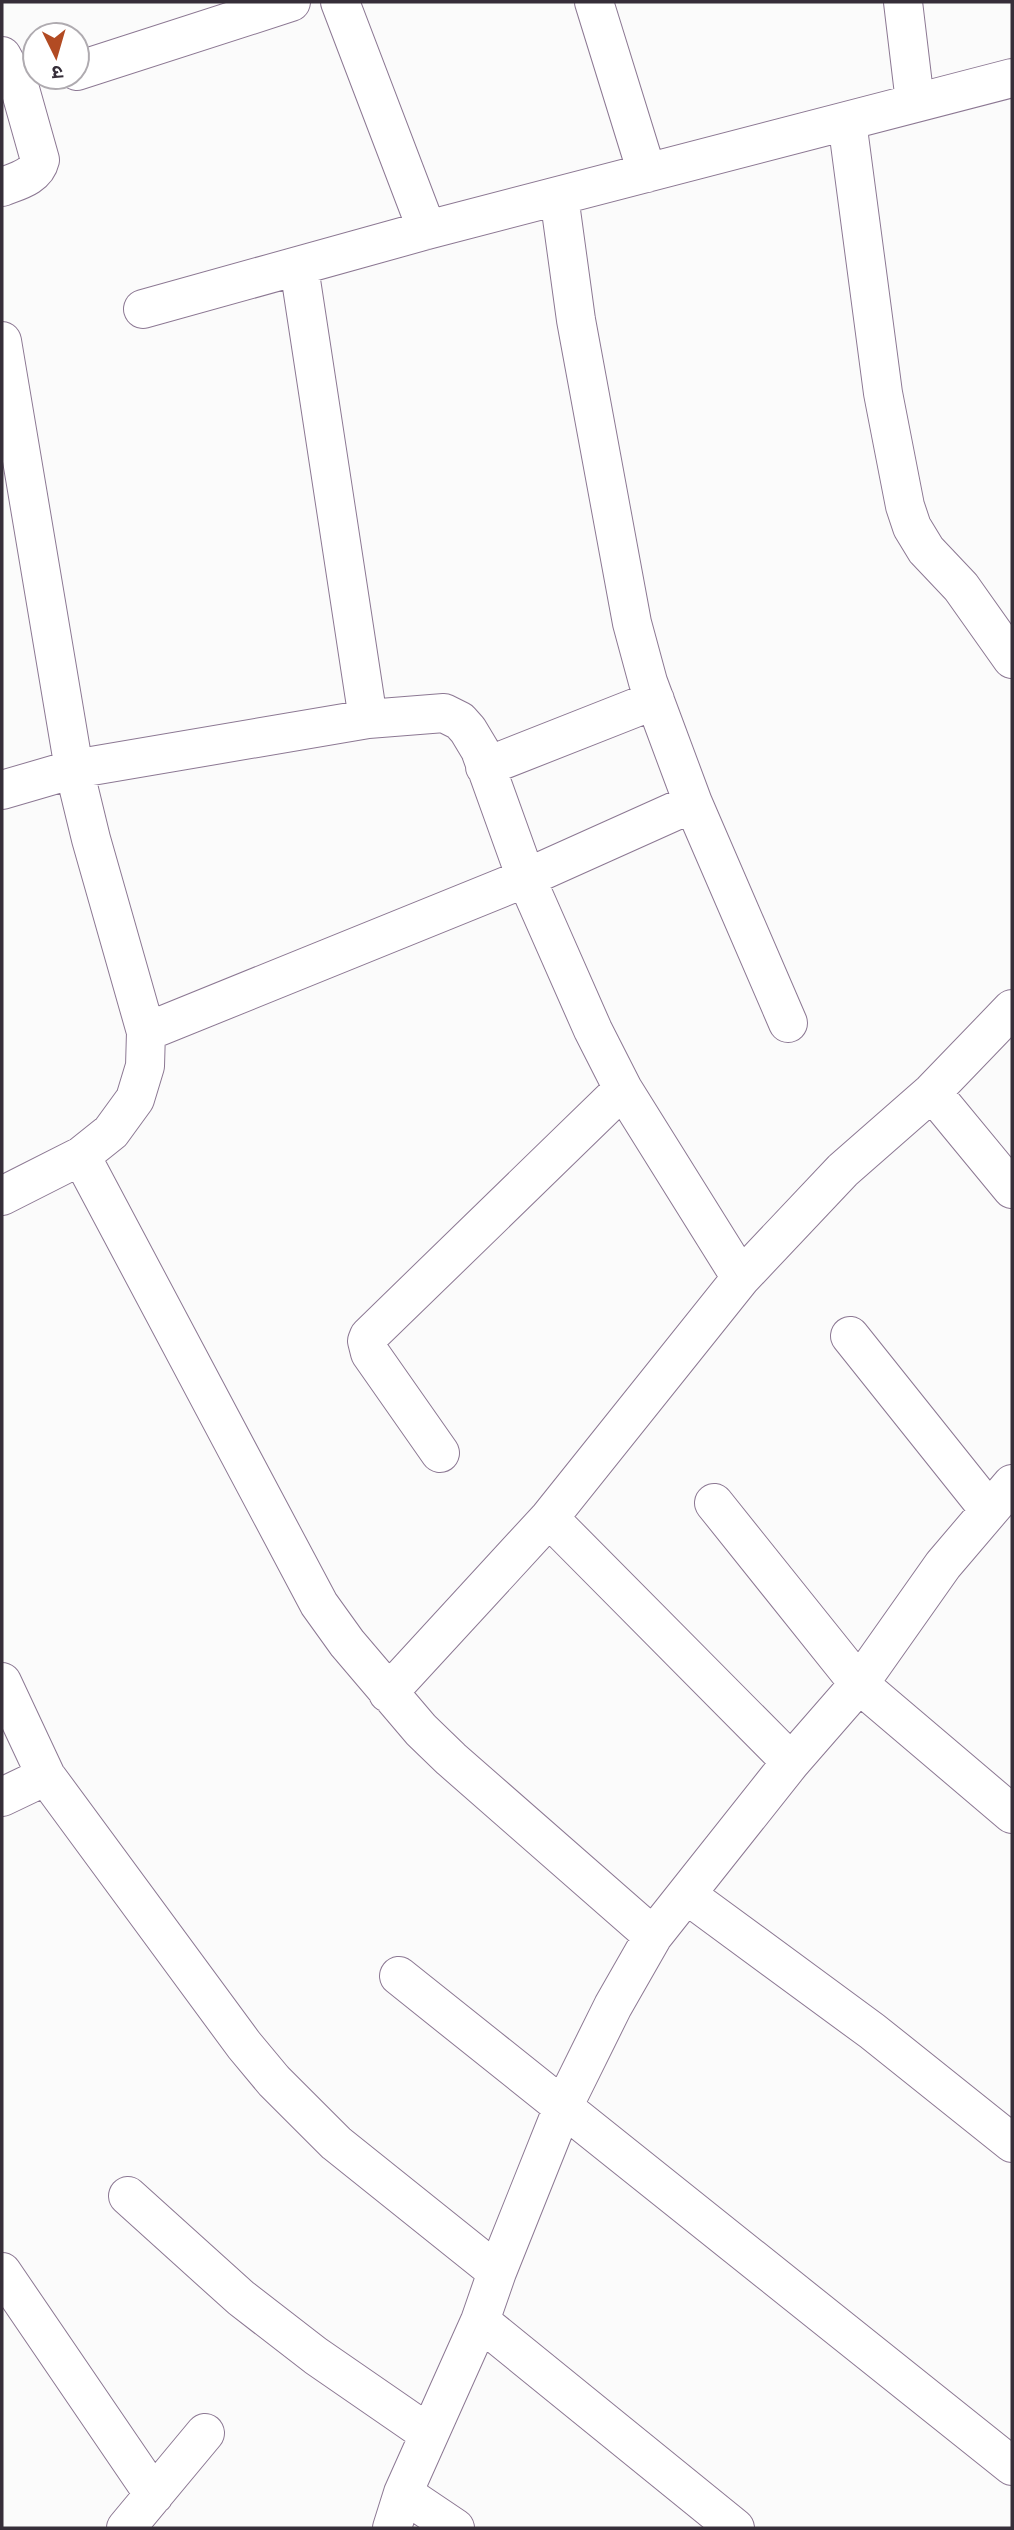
<svg xmlns="http://www.w3.org/2000/svg" width="1014" height="2530" font-family="'Roboto Serif','Noto Sans Devanagari',serif">
<style>
.lines{fill:none;stroke-linecap:round;stroke-linejoin:round}
.street-casing{stroke:#8c7893;stroke-width:40}
.street{stroke:#fff;stroke-width:38}
</style>
<rect width="100%" height="100%" fill="#fbfbfb"/>
<g class="lines">
<defs>
<path id="street" d="M340 2 427 230
M594 2 647 173
M903 2 915 102
M2 56 20 89 40 160C36 177 17 181 2 187
M77 71 291 2
M847 121 883 393 905 506 912 527 926 550 961 587 1012 659
M143 309 427 230 1012 78
M2 341 74 769 91 839 146 1032 145 1066 135 1099 111 1132 81 1156
M368 719 444 713 460 721 468 730 480 750 526 878 593 1030 623 1089 741 1278
M485 767 655 700
M2 790 74 769 368 719 299 267
M693 803 788 1023
M146 1032 526 878 693 803 648 682 632 623 576 320 559 196
M932 1092 1012 1189
M2 1196 81 1156 319 1604 347 1643 421 1730 451 1759 653 1936
M850 1336 989 1510
M440 1453 370 1353 367 1341 369 1336 623 1089
M714 1503 859 1684 1012 1814
M549 1518 791 1762
M2 1682 46 1776 244 2045 274 2081 336 2143 497 2272
M388 1693 549 1518 741 1278 843 1170 932 1092 1012 1009
M2 1797 46 1776
M687 1895 872 2031 1012 2143
M399 1976 1012 2466
M128 2196 241 2298 316 2356 429 2434
M2 2272 154 2495
M480 2321 735 2528
M403 2493 455 2528
M126 2528 205 2433
M392 2528 403 2493 480 2321 497 2272 563 2107 613 2006 653 1936 791 1762 859 1684 943 1565 1012 1484"/>
</defs>
<!-- street casing -->
<use href="#street" class="street-casing"/>
<!-- street -->
<use href="#street" class="street"/>
</g>
<!-- border -->
<rect width="1014" height="2530" fill="none" stroke="#362e39" stroke-width="7"/>
<!-- north arrow -->
<g transform="translate(56 56) rotate(175)"><circle r="33" fill="#ffffff" stroke="#afabb0" stroke-width="2"/>
<path d="M0-5L12 26L0 18L-12 26Z" fill="#b24b23"/>
<text y="-10" font-size="19" font-weight="bold" text-anchor="middle" fill="#362e39">उ</text>
</g>
</svg>
